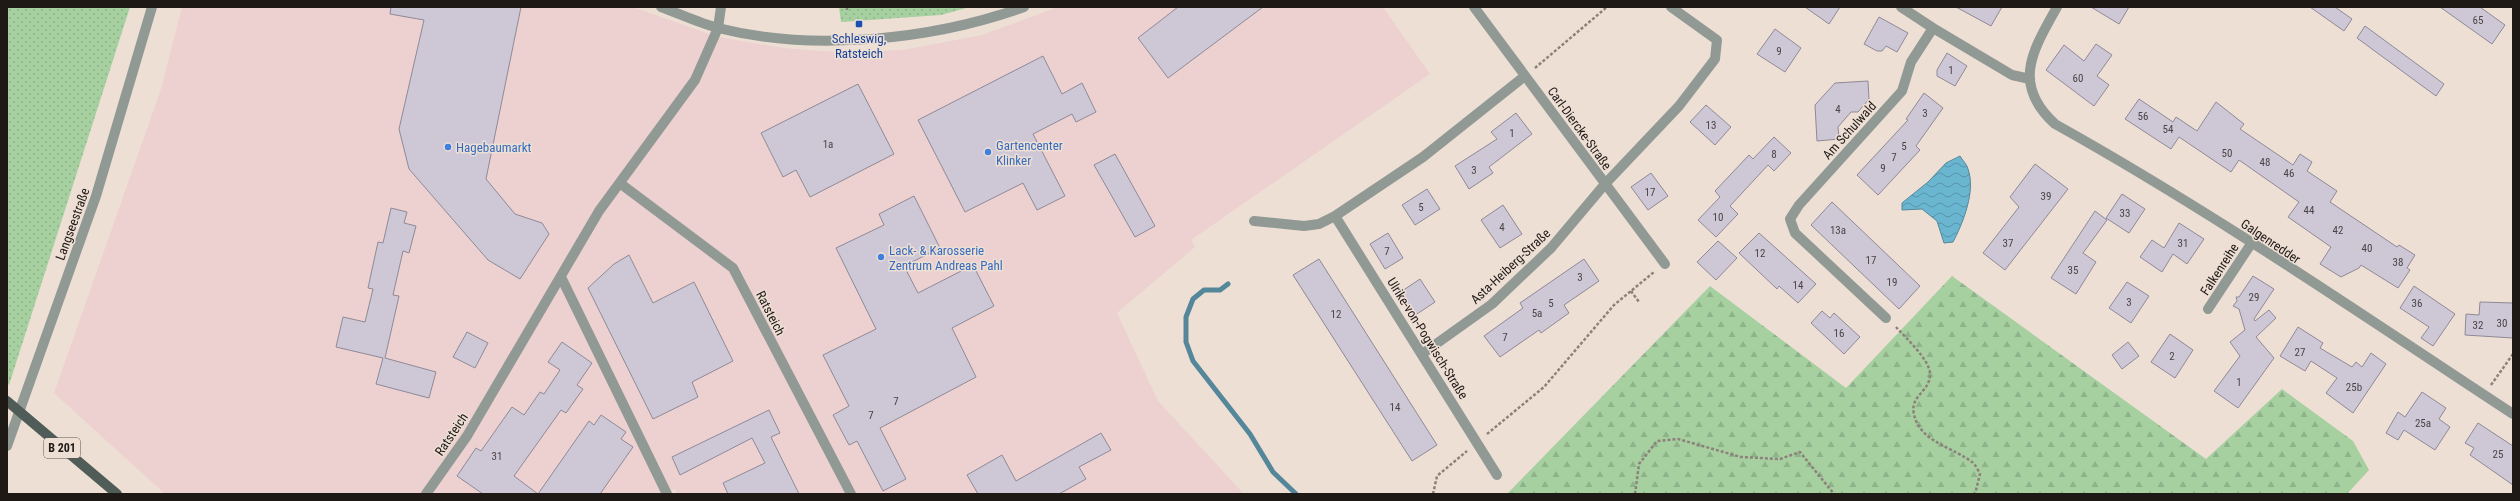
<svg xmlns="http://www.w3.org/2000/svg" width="2520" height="501" font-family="'Roboto Condensed',sans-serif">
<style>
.commercial{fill:#ecd1d0}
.grass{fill:url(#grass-dots)}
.forest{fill:url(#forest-firs)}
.water{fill:url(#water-waves);stroke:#548799}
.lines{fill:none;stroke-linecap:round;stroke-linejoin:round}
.stream{stroke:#548799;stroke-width:5}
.building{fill:#cdc7d6;stroke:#8f8997}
.path{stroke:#8c817b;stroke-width:2.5;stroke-dasharray:3 2;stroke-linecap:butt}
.minor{stroke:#919995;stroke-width:10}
.major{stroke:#4f5c57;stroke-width:10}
.transit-dot{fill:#1a4fb4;stroke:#eedfd5;stroke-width:1.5}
.shop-dot{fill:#3f7fe0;stroke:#eedfd5;stroke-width:1.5}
.labels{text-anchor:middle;stroke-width:3;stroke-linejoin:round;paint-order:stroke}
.number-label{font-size:11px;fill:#4a4446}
.shield{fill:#eedfd5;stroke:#5d544f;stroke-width:1}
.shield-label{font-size:12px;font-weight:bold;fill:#1f1916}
.transit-label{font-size:13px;fill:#164399;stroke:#eedfd5}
.street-label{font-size:13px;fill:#1f1916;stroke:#eedfd5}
.shop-label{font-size:13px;fill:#366cbe;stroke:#eedfd5;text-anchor:start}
</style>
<defs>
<pattern id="grass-dots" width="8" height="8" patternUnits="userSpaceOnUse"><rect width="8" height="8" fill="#a6d0a0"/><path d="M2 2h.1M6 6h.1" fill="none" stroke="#8eb289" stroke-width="1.8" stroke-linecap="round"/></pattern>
<pattern id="forest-firs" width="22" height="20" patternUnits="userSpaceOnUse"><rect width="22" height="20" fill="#a6d0a0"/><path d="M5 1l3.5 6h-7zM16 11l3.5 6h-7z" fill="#8eb289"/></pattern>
<pattern id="water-waves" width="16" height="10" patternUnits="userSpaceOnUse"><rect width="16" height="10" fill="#6ab6d1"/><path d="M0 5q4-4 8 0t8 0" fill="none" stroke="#5793a9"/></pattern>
</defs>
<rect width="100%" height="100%" fill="#eedfd5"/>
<!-- commercial -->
<path class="commercial" d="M182 7H633L718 37 784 48 834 52 903 50 982 35 1058 7H1383L1430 74 1191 240 1195 247 1117 313 1158 401 1244 494H677L674 488 669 494H165L54 393 161 89Z"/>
<!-- grass -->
<path class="grass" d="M7 7H130L9 385 7 383Z
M839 7H970L941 15 841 22Z"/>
<!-- forest -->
<path class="forest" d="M1952 276 2206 459 2282 389 2353 441 2369 470 2347 494H1507L1710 286 1846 388Z"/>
<!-- water -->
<path class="water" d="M1960 156C1962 160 1967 164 1968 169 1976 191 1963 223 1953 242L1944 243 1937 221 1922 209 1902 210V203L1928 182 1946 163Z"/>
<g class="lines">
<!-- stream -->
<path class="stream" d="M1228 284 1220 290H1204L1193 299 1186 317V342L1193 361 1250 434 1273 472 1296 494"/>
</g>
<!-- building -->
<path class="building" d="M391 7H521L486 179 515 214 542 223 549 234 520 279 488 260 409 169 399 129 424 20 390 14Z
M1178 7H1263L1168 78 1138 38Z
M1805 7H1840L1829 24Z
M1956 7H2002L1991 26Z
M2091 7H2129L2119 24Z
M2310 7H2335L2352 19 2344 31Z
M2440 7H2480L2505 25 2492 44Z
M1879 17 1908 33 1897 52 1886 46 1882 51H1877L1864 44Z
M2365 26 2444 84 2436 96 2357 38Z
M1775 29 1801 48 1785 72 1757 54Z
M2096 44 2112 55 2097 76 2109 85 2094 106 2046 70 2064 45 2084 61Z
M1947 53 1967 66 1955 86 1937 76V70Z
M1043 56 1062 94 1082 83 1096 112 1076 122 1072 114 1033 134 1065 196 1037 210 1023 183 965 212 918 120Z
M1868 81 1869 99 1858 112H1851L1838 127 1839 139 1817 141 1815 105 1835 83Z
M858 84 894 154 810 197 796 170 783 177 761 133Z
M1924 93 1943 108 1916 146 1920 150 1878 195 1857 175 1908 120 1906 119Z
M2139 99 2173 122 2176 117 2197 131 2216 102 2244 124 2240 129 2293 165 2300 154 2312 162 2307 171 2337 191 2330 202 2397 247 2399 245 2415 255 2407 268 2410 270 2398 288 2361 265 2359 268 2341 277 2320 264 2331 247 2288 217 2299 202 2239 160 2231 172 2179 137 2171 149 2125 119Z
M1706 105 1731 127 1715 145 1690 122Z
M1516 113 1532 134 1489 167 1493 173 1469 189 1455 166 1497 139 1491 132Z
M1774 137 1791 153 1774 171 1768 165 1730 206 1738 214 1716 237 1698 220 1720 197 1715 191 1749 155 1753 159Z
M1115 154 1155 226 1135 237 1094 165Z
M2035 164 2068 189 2005 270 1983 253 2019 207 2010 197Z
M1651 173 1668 196 1648 210 1631 187Z
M1427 189 1440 209 1415 225 1402 205Z
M2122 194 2145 209 2129 233 2106 218Z
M914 196 940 248 904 266 918 293 973 265 994 306 952 328 976 377 880 428 906 479 883 491 857 441 849 445 833 415 849 406 823 355 876 329 836 248 884 225 879 214Z
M1832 202 1920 286 1899 309 1811 225Z
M1503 205 1522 234 1500 248 1481 220Z
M391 208 407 212 404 223 416 226 409 253 403 251 393 295 399 296 385 358 436 372 429 398 376 384 383 358 336 347 343 317 365 322 373 289 368 288 378 242 383 243Z
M2095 211 2107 220 2083 253 2096 262 2076 294 2051 278Z
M2179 223 2204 239 2187 264 2173 254 2162 272 2140 257 2152 240 2164 248Z
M1388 233 1403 258 1385 269 1370 244Z
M1759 233 1816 284 1798 303 1779 286 1777 289 1739 253Z
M1718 241 1737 258 1716 280 1697 262Z
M629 255 653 303 694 282 733 361 692 382 698 397 653 419 588 288 614 264Z
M1319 259 1437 445 1412 461 1293 275Z
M1584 259 1599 281 1564 305 1569 313 1541 333 1539 330 1500 357 1484 336 1523 308 1520 303Z
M2253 276 2274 289 2254 319 2255 321 2269 310 2276 318 2256 337 2274 358 2238 408 2214 391 2240 356 2230 342 2245 330 2239 309 2233 306 2237 301 2236 297H2239Z
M1420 279 1435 302 1414 316 1399 293Z
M2127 282 2149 296 2131 323 2109 308Z
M2414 286 2455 314 2433 346 2421 338 2429 327 2400 308Z
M2480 302 2513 303V338L2465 335 2466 314 2479 315Z
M1822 311 1830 318 1834 313 1860 337 1844 354 1811 323Z
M2298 327 2323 343 2320 348 2352 367 2356 362 2362 367 2371 353 2386 364 2353 413 2326 393 2337 378 2311 361 2305 371 2280 356Z
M467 332 488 343 475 368 453 357Z
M2170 334 2193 350 2175 378 2151 362Z
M562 342 592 363 577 385 583 389 566 413 561 410 514 476 538 494 589 421 594 425 601 415 626 432 621 439 633 447 600 494H483L457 476 476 448 481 451 512 407 524 415 540 392 544 394 560 370 548 362Z
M2128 342 2139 356 2122 369 2112 355Z
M2422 392 2446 408 2439 419 2450 427 2435 450 2404 430 2398 440 2386 433 2398 412 2405 417Z
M769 410 780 433 771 437 799 494H728L723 483 765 463 752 438 680 475 672 457Z
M2478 423 2513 446V485L2470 455 2474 448 2465 443Z
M1101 433 1111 450 1079 467 1086 479 1059 494H978L967 475 1002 455 1016 481Z"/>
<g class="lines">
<!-- path -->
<path class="path" d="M847 7V11
M1535 68 1607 7
M1631 291 1639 302
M1896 327C1905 337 1930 360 1930 374 1930 395 1904 395 1917 423 1927 443 1955 449 1972 462 1975 464 1978 470 1980 474L1975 494
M2491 385 2513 354
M1487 434 1544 387 1614 305 1654 272
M1433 494 1437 476 1467 451
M1635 494 1639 464 1657 441 1678 439 1741 457 1780 459 1800 452 1834 494"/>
<!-- minor -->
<path class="minor" d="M661 7C680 14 699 23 718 28 813 52 932 40 1024 7
M1474 7 1665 264
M1901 7 1933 28
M2057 7C2033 50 2011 84 2055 124 2213 212 2362 315 2513 414
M621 184 733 268 851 494
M1335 216 1497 475
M1254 221 1304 226 1319 224 1335 216 1423 157 1525 76
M561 277 667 494
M2208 309 2251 244
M1886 318 1795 233 1790 219 1799 205 1902 91 1911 62 1933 28 2012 75 2030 79
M1422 354 1492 304 1551 248 1605 184 1679 106 1715 59 1717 40 1671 7
M7 446 96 196 152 7
M426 494 467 436 599 211 695 80 718 28 721 7"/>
<!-- major -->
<path class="major" d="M7 401 117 494"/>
</g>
<!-- markers -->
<rect class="transit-dot" x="855" y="20" width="8" height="8" rx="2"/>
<g class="shop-dot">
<circle cx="448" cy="147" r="4"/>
<circle cx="988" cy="152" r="4"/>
<circle cx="881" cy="257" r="4"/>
</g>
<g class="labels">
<!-- number labels -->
<g class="number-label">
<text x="2478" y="24">65</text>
<text x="1779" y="55">9</text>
<text x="1951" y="74">1</text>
<text x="2078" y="82">60</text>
<text x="1838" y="113">4</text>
<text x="1925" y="117">3</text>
<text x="2143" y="120">56</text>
<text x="1711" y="129">13</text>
<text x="2168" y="133">54</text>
<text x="1512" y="137">1</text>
<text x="828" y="148">1a</text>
<text x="1904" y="150">5</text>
<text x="2227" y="157">50</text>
<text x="1774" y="158">8</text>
<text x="1894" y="161">7</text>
<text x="2265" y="166">48</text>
<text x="1883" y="172">9</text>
<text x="1474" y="174">3</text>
<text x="2289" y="177">46</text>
<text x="1650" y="196">17</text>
<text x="2046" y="200">39</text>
<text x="1421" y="211">5</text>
<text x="2309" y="214">44</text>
<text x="2125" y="217">33</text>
<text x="1718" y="221">10</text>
<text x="1502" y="231">4</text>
<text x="1838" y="234">13a</text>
<text x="2338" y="234">42</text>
<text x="2008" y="247">37</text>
<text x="2183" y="247">31</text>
<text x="2367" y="252">40</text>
<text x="1387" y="255">7</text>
<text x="1760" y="257">12</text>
<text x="1871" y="264">17</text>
<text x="2398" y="266">38</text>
<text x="2073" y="274">35</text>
<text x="1580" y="281">3</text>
<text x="1892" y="286">19</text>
<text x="1798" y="289">14</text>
<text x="2254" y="301">29</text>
<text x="2129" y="306">3</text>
<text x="1551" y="307">5</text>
<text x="2417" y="307">36</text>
<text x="1537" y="317">5a</text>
<text x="1336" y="318">12</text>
<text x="2502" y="327">30</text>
<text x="2478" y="329">32</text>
<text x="1839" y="337">16</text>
<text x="1505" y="341">7</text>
<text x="2300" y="356">27</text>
<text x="2172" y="360">2</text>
<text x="2239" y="386">1</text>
<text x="2354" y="391">25b</text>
<text x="896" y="405">7</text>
<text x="1395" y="411">14</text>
<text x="871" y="419">7</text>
<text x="2423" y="427">25a</text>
<text x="2498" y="458">25</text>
<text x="497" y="460">31</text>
</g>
<!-- shield labels -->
<rect class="shield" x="44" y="438" width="36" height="20" rx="3"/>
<g class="shield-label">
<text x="62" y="452">B 201</text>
</g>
<!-- transit labels -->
<g class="transit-label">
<text x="859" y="43">Schleswig,<tspan x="859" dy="15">Ratsteich</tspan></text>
</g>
<!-- street labels -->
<g class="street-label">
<text transform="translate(1580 128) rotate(54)" y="5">Carl-Diercke-Straße</text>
<text transform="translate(1849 130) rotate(-48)" y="5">Am Schulwald</text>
<text transform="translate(72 224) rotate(-70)" y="5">Langseestraße</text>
<text transform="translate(2271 241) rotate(34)" y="5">Galgenredder</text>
<text transform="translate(1510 266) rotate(-43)" y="5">Asta-Heiberg-Straße</text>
<text transform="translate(2219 269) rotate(-57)" y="5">Falkenreihe</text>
<text transform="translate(771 313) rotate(63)" y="5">Ratsteich</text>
<text transform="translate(1428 338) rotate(58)" y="5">Ulrike-von-Pogwisch-Straße</text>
<text transform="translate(451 434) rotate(-56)" y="5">Ratsteich</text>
</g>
<!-- shop labels -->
<g class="shop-label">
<text x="996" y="150">Gartencenter<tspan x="996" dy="15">Klinker</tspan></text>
<text x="456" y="152">Hagebaumarkt</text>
<text x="889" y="255">Lack- &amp; Karosserie<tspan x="889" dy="15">Zentrum Andreas Pahl</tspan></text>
</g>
</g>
<!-- border -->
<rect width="2520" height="501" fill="none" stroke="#1f1916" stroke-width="16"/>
</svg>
